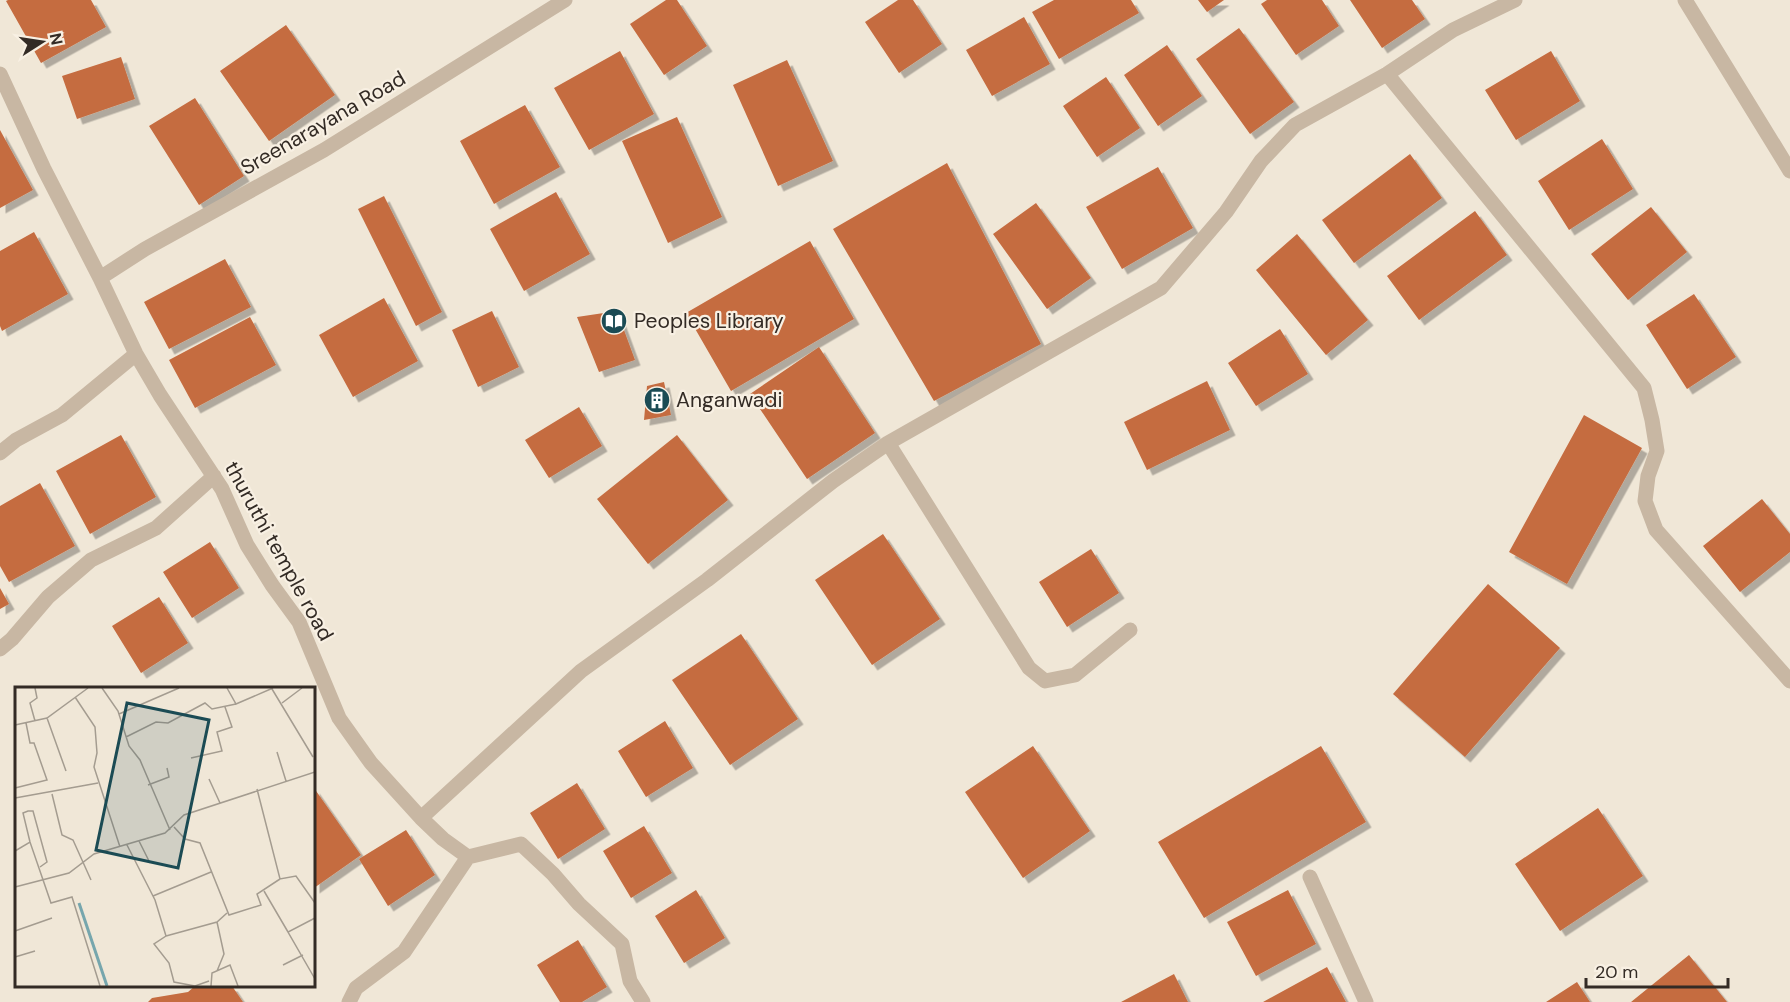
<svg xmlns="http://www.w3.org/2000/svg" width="1790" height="1002" font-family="'DM Sans',sans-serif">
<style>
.building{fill:#c56c40;filter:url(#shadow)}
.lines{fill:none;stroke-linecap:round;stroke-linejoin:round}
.minor{stroke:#c8b7a3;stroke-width:15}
.labels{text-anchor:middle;stroke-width:4.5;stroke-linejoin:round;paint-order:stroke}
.street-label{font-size:21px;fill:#332b25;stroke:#f8f0e3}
.poi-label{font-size:21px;fill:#332b25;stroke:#f8f0e3;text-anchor:start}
.inset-river{fill:none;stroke:#76a6ad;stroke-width:3}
.inset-road{fill:none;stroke:#a49c90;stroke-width:1.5}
.view{fill:#1b4b54;fill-opacity:0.15;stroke:#1b4b54;stroke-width:3}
.inset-edge{fill:none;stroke:#332b25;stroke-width:3}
</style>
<defs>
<filter id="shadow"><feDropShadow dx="5.5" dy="5.5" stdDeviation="0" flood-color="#0004"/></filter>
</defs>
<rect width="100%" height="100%" fill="#f0e7d7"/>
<!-- building -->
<path class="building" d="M8 0H91L106 27 41 63 6 1Z
M666 0H677L707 46 664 75 630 24Z
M898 0H913L942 44 899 73 865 22Z
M1054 0H1131L1139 13 1059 59 1032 12Z
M1198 0H1224L1207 12Z
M1267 0H1322L1339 26 1296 55 1261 4Z
M1350 0H1412L1425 19 1382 48Z
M1024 17 1050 64 992 96 966 50Z
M286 25 335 95 269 141 220 71Z
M1239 28 1294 102 1250 134 1196 59Z
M1167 45 1202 96 1158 126 1124 75Z
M620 51 654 114 589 150 554 88Z
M1551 51 1580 101 1516 140 1485 90Z
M121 57 135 99 77 119 62 76Z
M787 60 833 161 778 186 733 85Z
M1106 77 1140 128 1097 157 1063 106Z
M195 98 244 176 199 205 149 126Z
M525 105 560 167 494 204 460 141Z
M677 117 722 217 668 243 622 141Z
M0 130 33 190 0 208Z
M1602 139 1633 189 1569 230 1538 181Z
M1410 154 1442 198 1354 263 1322 220Z
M947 163 1041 344 934 401 833 229Z
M1158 167 1193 228 1122 269 1086 207Z
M556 192 590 254 524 291 490 229Z
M384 196 442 312 416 326 358 209Z
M1036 203 1091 278 1047 309 993 234Z
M1651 207 1687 252 1628 300 1591 254Z
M1475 211 1507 255 1419 320 1387 276Z
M34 232 68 294 2 331 0 326V251Z
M1297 234 1368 320 1326 355 1256 270Z
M810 241 854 319 731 391 686 313Z
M225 259 251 307 169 349 144 302Z
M1694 294 1736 357 1687 389 1646 325Z
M384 298 418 361 353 397 319 335Z
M492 311 519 367 478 387 452 330Z
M617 311 635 360 599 372 577 317Z
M250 317 276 365 195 408 169 360Z
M1280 329 1308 374 1256 406 1228 363Z
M819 347 875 433 807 479 750 394Z
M1207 381 1230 430 1147 470 1124 422Z
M664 382 671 415 644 420 647 386Z
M579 407 602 446 549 478 525 440Z
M1584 415 1642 448 1567 584 1509 552Z
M121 435 156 497 90 534 56 471Z
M677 435 728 500 648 564 597 499Z
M40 483 75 546 9 582 0 566V506Z
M1762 499 1790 534V552L1740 592 1703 546Z
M883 534 940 619 872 665 815 580Z
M210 542 239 588 192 618 163 572Z
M1091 549 1119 593 1067 627 1039 582Z
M1488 584 1560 648 1465 757 1393 694Z
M0 588 9 604 0 609Z
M159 597 188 643 141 673 112 626Z
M741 634 798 719 730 765 672 680Z
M665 721 693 768 646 797 618 751Z
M1033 746 1090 831 1023 878 965 792Z
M1321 746 1366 822 1204 918 1158 842Z
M577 783 605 829 558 859 530 813Z
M314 788 361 855 314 888Z
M1598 808 1643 876 1560 931 1515 864Z
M644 826 672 873 631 898 603 851Z
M406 830 435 875 388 906 359 859Z
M696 890 725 938 684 963 655 916Z
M1288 890 1316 944 1256 976 1227 922Z
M578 940 607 987 582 1002H560L537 965Z
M1689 955 1727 1002H1631Z
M1327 967 1346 1002H1263Z
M1174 974 1188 1002H1121Z
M1577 982 1590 1002H1546Z
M195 986H232L243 1002H148L152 998 188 992Z"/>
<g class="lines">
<!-- minor -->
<path class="minor" d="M1685 0 1790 171
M0 74 44 169 100 278 136 354 160 395 222 489 247 545 272 585 299 622 339 718 371 763 421 818 443 839 468 857 521 844 553 874 579 904 622 944 630 981 643 1002
M1387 74 1644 388 1652 420 1657 451 1648 476 1645 501 1656 530 1790 681
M100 278 145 249 324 150 565 0
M888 443 1029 668 1045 681 1075 675 1130 630
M0 453 16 440 62 415 136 354
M0 649 12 639 48 597 91 560 156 528 214 476
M421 818 581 671 707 580 833 481 888 443 1161 288 1226 212 1261 161 1295 125 1387 74 1453 30 1515 0
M1310 877 1366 1002
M349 1002 356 988 404 952 468 857"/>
</g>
<!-- icons -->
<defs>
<symbol id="library-disc" viewBox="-11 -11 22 22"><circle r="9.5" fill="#1b4b54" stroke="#f8f0e3"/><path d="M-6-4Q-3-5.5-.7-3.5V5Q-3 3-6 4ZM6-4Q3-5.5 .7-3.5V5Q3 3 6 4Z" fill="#fff"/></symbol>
<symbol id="building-disc" viewBox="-11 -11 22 22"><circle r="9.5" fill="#1b4b54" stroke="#f8f0e3"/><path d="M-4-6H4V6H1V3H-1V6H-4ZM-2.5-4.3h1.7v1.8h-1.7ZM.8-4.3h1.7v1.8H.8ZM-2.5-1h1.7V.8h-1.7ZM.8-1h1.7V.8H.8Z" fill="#fff"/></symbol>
</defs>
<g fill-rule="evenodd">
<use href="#library-disc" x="599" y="306" width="30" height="30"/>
<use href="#building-disc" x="642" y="385" width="30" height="30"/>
</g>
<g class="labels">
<!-- street labels -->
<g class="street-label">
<text transform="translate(323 123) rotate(-30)" y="7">Sreenarayana Road</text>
<text transform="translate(279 551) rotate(61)" y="7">thuruthi temple road</text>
</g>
<!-- poi labels -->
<g class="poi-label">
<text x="634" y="328">Peoples Library</text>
<text x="676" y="407">Anganwadi</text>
</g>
</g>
<!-- overview -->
<g transform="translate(15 687)">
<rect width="300" height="300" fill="#f0e7d7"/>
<path class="inset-river" d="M64 216 92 299"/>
<path class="inset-road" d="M20 1 22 11 15 16 20 34M87 1 103 24 114 59 125 73 155 143M212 1 221 17 258 1M257 2 298 70M60 10 80 40 82 66 79 80 105 160M267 16 287 1M104 27 164 1M32 31 51 84M0 38 32 31 73 1M111 50 141 35 153 36 190 16 197 22 221 17M262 65 271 94M176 71 207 64 202 45 217 40 210 20M194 92 205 116M133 98 154 90 152 81M0 101 32 93 19 56H15L11 36M242 102 265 192 281 189 300 216M37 107 47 148 58 153 76 193M0 111 83 96M159 140 170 152 185 156 214 228 246 218 242 207 265 192M124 154 135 176M15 155 8 126 13 124H18L32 175 25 180M112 158 140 213 151 249 139 257 154 276 159 295 180 299 194 294M0 164 15 155 36 216 57 210 85 299M0 200 54 186 79 167 150 146 169 128 300 85V69M249 204 273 245M138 209 196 185M300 231 273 245 300 292M202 235 209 267 202 284M0 244 37 231M151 249 202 235 212 226M0 270 20 264M268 278 288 268M196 299 197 286 215 278 223 299"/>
<path class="view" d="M112 16 194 33 163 181 81 163Z"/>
<rect width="300" height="300" class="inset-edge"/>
</g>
<!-- north arrow -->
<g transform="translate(42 42) rotate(78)" stroke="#f8f0e3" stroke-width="4.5" paint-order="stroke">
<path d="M0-4.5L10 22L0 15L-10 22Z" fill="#332b25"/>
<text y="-9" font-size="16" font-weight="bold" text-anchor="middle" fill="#332b25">N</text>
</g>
<!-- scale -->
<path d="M1586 978v9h142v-9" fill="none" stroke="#332b25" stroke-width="3"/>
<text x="1595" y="978" font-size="18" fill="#332b25" stroke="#f8f0e3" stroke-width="4.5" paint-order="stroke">20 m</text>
</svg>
